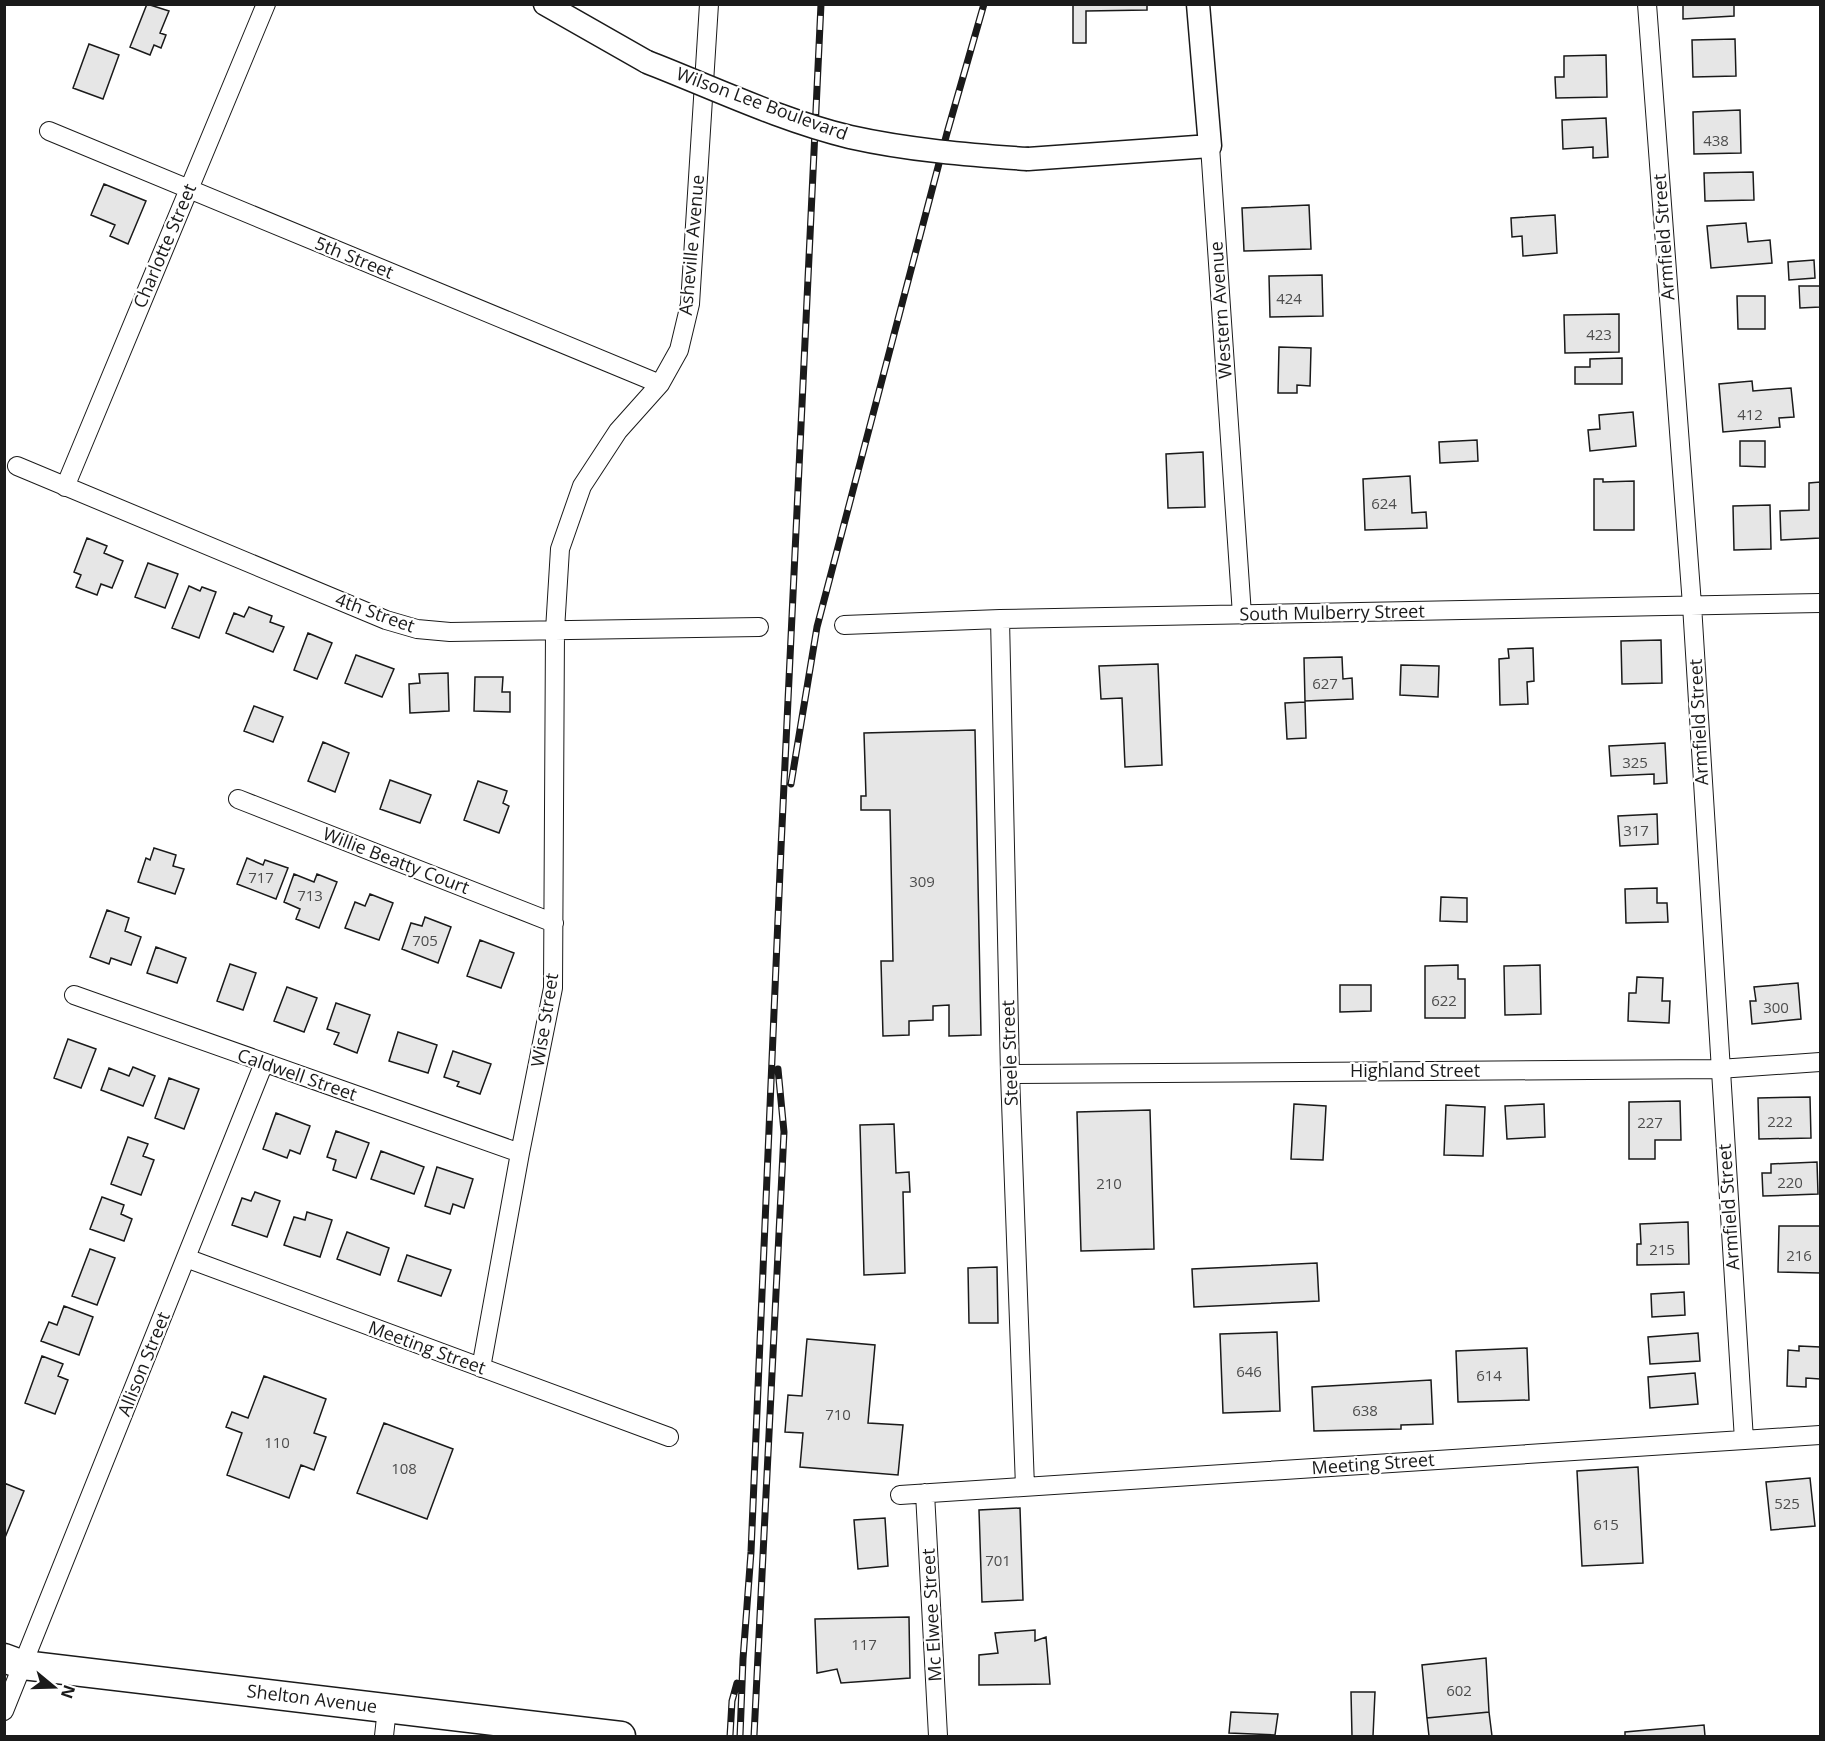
<svg xmlns="http://www.w3.org/2000/svg" width="1825" height="1741" font-family="'Open Sans',sans-serif">
<style>
.building{fill:#e6e6e6;stroke:#1a1a1a;stroke-width:1.5}
.lines{fill:none;stroke-linecap:round;stroke-linejoin:round}
.minor-casing{stroke:#1a1a1a;stroke-width:20}
.tertiary-casing{stroke:#1a1a1a;stroke-width:25}
.primary-casing{stroke:#1a1a1a;stroke-width:31}
.minor{stroke:#fff;stroke-width:18}
.tertiary{stroke:#fff;stroke-width:22}
.primary{stroke:#fff;stroke-width:28}
.rail-casing{stroke:#1a1a1a;stroke-width:7}
.rail{stroke:#fff;stroke-width:4.5;stroke-dasharray:14;stroke-linecap:butt}
.tertiary-bridge-casing{stroke:#1a1a1a;stroke-width:25;stroke-linecap:butt}
.tertiary-bridge{stroke:#fff;stroke-width:22}
.labels{text-anchor:middle;stroke-width:4.5;stroke-linejoin:round;paint-order:stroke}
.number-label{font-size:15px;fill:#4d4d4d}
.street-label{font-size:18px;fill:#1a1a1a;stroke:#fff}
</style>
<rect width="100%" height="100%" fill="#fff"/>
<!-- building -->
<path class="building" d="M147 4 169 11 160 33 166 35 161 48 154 45 150 55 130 47Z
M1073 4H1147V10L1086 11V43H1073Z
M1683 4H1734V16L1683 19Z
M1735 39 1736 76 1693 77 1692 40Z
M89 44 119 55 103 99 73 88Z
M1606 55 1607 97 1556 98 1555 77H1564V56Z
M1740 110 1741 153 1694 154 1693 112Z
M1606 118 1608 157 1593 158V147L1563 149 1562 120Z
M1753 172 1754 200 1705 201 1704 173Z
M104 184 146 201 128 244 110 236 115 225 91 215Z
M1309 205 1311 249 1244 251 1242 208Z
M1555 215 1557 253 1523 256 1522 236 1512 237 1511 218Z
M1746 223 1748 242 1770 240 1772 263 1711 268 1707 226Z
M1814 260 1815 278 1789 280 1788 262Z
M1322 275 1323 316 1270 317 1269 276Z
M1799 286H1820V307L1800 308Z
M1737 296H1765V329H1738Z
M1619 314V352L1565 353 1564 315Z
M1279 347 1311 348 1310 386 1297 385V393H1278Z
M1622 358V384H1575V367H1590V359Z
M1752 381 1753 391 1791 388 1794 417 1779 418 1780 427 1723 432 1719 384Z
M1633 412 1636 446 1590 451 1588 430 1600 429 1599 415Z
M1477 440 1478 461 1440 463 1439 442Z
M1740 441H1765V467L1740 466Z
M1203 452 1205 507 1168 508 1166 454Z
M1410 476 1412 513 1426 512 1427 528 1365 530 1363 479Z
M1594 479H1603V482L1634 481V530H1594Z
M1820 482V538L1781 540 1780 511 1809 510V483Z
M1770 505 1771 549 1734 550 1733 506Z
M87 538 107 546 104 553 123 561 112 588 101 584 97 595 76 587 81 575 74 572Z
M148 563 178 574 165 608 135 597Z
M189 586 200 591 202 587 216 592 199 638 172 628Z
M249 607 272 616 270 622 284 627 273 652 226 633 234 613 244 617Z
M308 633 332 643 317 679 294 670Z
M1661 640 1662 683 1622 684 1621 641Z
M1533 648 1534 681 1527 682 1528 704 1500 705 1499 659 1509 658 1508 649Z
M356 655 394 669 382 697 345 683Z
M1342 657 1343 679 1352 678 1353 699 1305 701 1304 658Z
M1158 664 1162 765 1125 767 1122 698 1101 699 1099 666Z
M1401 665 1439 666 1438 697 1400 695Z
M448 673 449 711 410 713 409 684 420 683 419 674Z
M475 677H503L502 692H510V712L474 711Z
M1305 702 1306 738 1287 739 1285 703Z
M254 706 283 717 273 742 244 731Z
M975 730 981 1035 949 1036V1005L933 1006V1020L909 1021V1035L883 1036 881 961H893L890 810H861V796H866L864 733Z
M323 742 349 753 335 792 308 781Z
M1665 743 1667 783 1654 784V774L1611 776 1609 746Z
M390 780 431 795 420 823 380 809Z
M478 781 507 791 503 803 509 806 499 833 464 820Z
M1657 814 1658 844 1620 846 1618 816Z
M154 848 176 855 173 866 184 869 175 894 138 882 146 858 150 860Z
M247 858 263 865 265 860 288 868 276 899 237 884Z
M294 874 314 882 317 874 337 882 319 928 296 919 300 909 284 902Z
M1657 888V903H1667L1668 922 1626 923 1625 889Z
M370 894 393 903 379 940 345 928 355 902 365 906Z
M1441 897 1467 898V922L1440 921Z
M107 910 129 918 125 931 141 937 131 965 111 958 109 964 90 957Z
M425 917 451 927 438 963 402 949 411 923 422 926Z
M480 940 514 953 501 988 467 976Z
M156 947 186 958 177 983 147 973Z
M230 964 256 973 243 1010 217 1001Z
M1458 965V979H1465V1018H1425V966Z
M1540 965 1541 1014 1505 1015 1504 966Z
M1637 977 1663 978 1662 1001H1670L1669 1023 1628 1021 1629 993H1636Z
M1798 983 1801 1019 1752 1024 1750 1001H1756L1754 987Z
M1340 985H1371V1011L1340 1012Z
M287 987 317 998 304 1032 274 1021Z
M336 1003 370 1015 357 1053 334 1044 339 1033 327 1029Z
M398 1032 437 1045 428 1073 389 1061Z
M68 1039 96 1049 81 1088 54 1078Z
M453 1051 491 1064 480 1094 457 1086 459 1082 444 1077Z
M133 1067 155 1076 143 1106 101 1090 109 1068 129 1076Z
M169 1078 199 1089 184 1129 155 1118Z
M1810 1097 1811 1138 1759 1139 1758 1098Z
M1680 1101 1681 1140H1655V1159H1629V1102Z
M1294 1104 1326 1106 1323 1160 1291 1159Z
M1544 1104 1545 1137 1507 1139 1505 1106Z
M1446 1105 1485 1107 1483 1156 1444 1155Z
M1150 1110 1154 1249 1081 1251 1077 1112Z
M276 1113 310 1126 300 1154 290 1150 287 1158 263 1149Z
M894 1124 896 1173 909 1172 910 1192H903L905 1273 864 1275 860 1125Z
M336 1131 369 1143 356 1178 333 1170 336 1160 327 1157Z
M128 1137 148 1144 143 1156 154 1160 141 1195 111 1184Z
M381 1151 424 1167 414 1194 371 1179Z
M1817 1162 1818 1194 1763 1196 1762 1173H1771V1164Z
M437 1167 473 1179 464 1208 453 1204 450 1214 425 1206Z
M255 1192 280 1201 267 1237 232 1225 242 1198 251 1201Z
M102 1197 124 1205 121 1214 132 1219 124 1241 90 1229Z
M307 1212 332 1220 320 1257 284 1245 294 1217 305 1220Z
M1688 1222 1689 1264 1637 1265V1244H1641L1640 1224Z
M1779 1226H1820V1273L1778 1272Z
M347 1232 389 1248 380 1275 337 1259Z
M90 1249 115 1258 97 1305 72 1296Z
M407 1255 451 1270 441 1296 398 1281Z
M1317 1263 1319 1301 1194 1307 1192 1269Z
M997 1267 998 1323H969L968 1268Z
M1684 1292 1685 1315 1652 1317 1651 1294Z
M64 1306 93 1317 79 1355 41 1341 49 1322 57 1325Z
M1277 1332 1280 1411 1223 1413 1220 1334Z
M1698 1333 1700 1361 1650 1364 1648 1337Z
M807 1339 875 1345 868 1423 903 1425 898 1475 800 1467 803 1433 785 1432 788 1395 802 1396Z
M1799 1346 1820 1347V1379L1806 1378V1387L1787 1386 1788 1350 1799 1351Z
M1527 1348 1529 1400 1458 1402 1456 1351Z
M42 1356 63 1364 58 1376 68 1380 55 1414 25 1403Z
M1695 1373 1698 1404 1650 1408 1648 1377Z
M264 1376 326 1399 314 1433 326 1437 314 1470 301 1465 289 1498 227 1475 242 1433 226 1427 232 1412 248 1418Z
M1431 1380 1433 1424 1401 1425V1429L1314 1431 1312 1387Z
M384 1423 453 1449 427 1519 357 1493Z
M1638 1467 1643 1563 1582 1566 1577 1471Z
M1810 1478 1815 1526 1771 1530 1766 1482Z
M4 1483 24 1491 4 1540Z
M1020 1508 1023 1600 982 1602 979 1510Z
M885 1518 888 1566 858 1569 854 1520Z
M909 1617 910 1678 841 1683 837 1669 817 1673 815 1619Z
M1035 1630V1641L1046 1637 1050 1684 979 1685V1655L998 1653 995 1633Z
M1486 1658 1489 1712 1427 1718 1422 1665Z
M1351 1692H1375L1373 1736H1352Z
M1231 1712 1278 1714 1275 1735 1229 1733Z
M1489 1712 1492 1736H1429L1427 1718Z
M1704 1725 1705 1736H1625V1732Z"/>
<g class="lines">
<defs>
<path id="minor" d="M1647 4 1692 605 1744 1440
M49 131 660 384
M1210 146 1242 615
M17 466 386 620 417 629 450 632 759 627
M65 487 266 4
M1000 619 1010 1074 1025 1487
M844 625 1000 619 1820 603
M238 799 554 923
M74 995 520 1153
M1010 1074 1719 1069 1820 1062
M186 1258 669 1437
M481 1368 520 1153 553 988 555 630 560 549 582 486 618 431 660 384 679 350 690 304 709 4
M925 1493 938 1736
M900 1495 1820 1435
M4 1711 264 1063
M384 1736 387 1708"/>
<path id="tertiary" d="M545 4 647 62
M1028 159 1210 146 1198 4"/>
<path id="primary" d="M4 1658 23 1665 621 1736"/>
</defs>
<!-- minor casing -->
<use href="#minor" class="minor-casing"/>
<!-- tertiary casing -->
<use href="#tertiary" class="tertiary-casing"/>
<!-- primary casing -->
<use href="#primary" class="primary-casing"/>
<!-- minor -->
<use href="#minor" class="minor"/>
<!-- tertiary -->
<use href="#tertiary" class="tertiary"/>
<!-- primary -->
<use href="#primary" class="primary"/>
<defs>
<path id="rail" d="M791 784 817 627 947 133 984 4
M730 1736 732 1701 737 1683
M740 1736 743 1659 751 1552 781 848 821 4
M754 1736 784 1132 778 1069"/>
</defs>
<!-- rail casing -->
<use href="#rail" class="rail-casing"/>
<!-- rail -->
<use href="#rail" class="rail"/>
<defs>
<path id="tertiary-bridge" d="M647 62C714 88 780 120 850 137 908 150 969 155 1028 159"/>
</defs>
<!-- tertiary-bridge casing -->
<use href="#tertiary-bridge" class="tertiary-bridge-casing"/>
<!-- tertiary-bridge -->
<use href="#tertiary-bridge" class="tertiary-bridge"/>
</g>
<g class="labels">
<!-- number labels -->
<g class="number-label">
<text x="1716" y="146">438</text>
<text x="1289" y="304">424</text>
<text x="1599" y="340">423</text>
<text x="1750" y="420">412</text>
<text x="1384" y="509">624</text>
<text x="1325" y="689">627</text>
<text x="1635" y="768">325</text>
<text x="1636" y="836">317</text>
<text x="261" y="883">717</text>
<text x="922" y="887">309</text>
<text x="310" y="901">713</text>
<text x="425" y="946">705</text>
<text x="1444" y="1006">622</text>
<text x="1776" y="1013">300</text>
<text x="1780" y="1127">222</text>
<text x="1650" y="1128">227</text>
<text x="1790" y="1188">220</text>
<text x="1109" y="1189">210</text>
<text x="1662" y="1255">215</text>
<text x="1799" y="1261">216</text>
<text x="1249" y="1377">646</text>
<text x="1489" y="1381">614</text>
<text x="1365" y="1416">638</text>
<text x="838" y="1420">710</text>
<text x="277" y="1448">110</text>
<text x="404" y="1474">108</text>
<text x="1787" y="1509">525</text>
<text x="1606" y="1530">615</text>
<text x="998" y="1566">701</text>
<text x="864" y="1650">117</text>
<text x="1459" y="1696">602</text>
</g>
<!-- street labels -->
<g class="street-label">
<text transform="translate(762 104) rotate(20)" y="6">Wilson Lee Boulevard</text>
<text transform="translate(1664 237) rotate(-94)" y="6">Armfield Street</text>
<text transform="translate(692 245) rotate(-85)" y="6">Asheville Avenue</text>
<text transform="translate(165 246) rotate(-67)" y="6">Charlotte Street</text>
<text transform="translate(354 258) rotate(22)" y="6">5th Street</text>
<text transform="translate(1221 310) rotate(-94)" y="6">Western Avenue</text>
<text transform="translate(375 613) rotate(20)" y="6">4th Street</text>
<text transform="translate(1332 613) rotate(-1)" y="6">South Mulberry Street</text>
<text transform="translate(1699 722) rotate(-93)" y="6">Armfield Street</text>
<text transform="translate(396 861) rotate(21)" y="6">Willie Beatty Court</text>
<text transform="translate(545 1020) rotate(-81)" y="6">Wise Street</text>
<text transform="translate(1010 1053) rotate(-92)" y="6">Steele Street</text>
<text x="1415" y="1077">Highland Street</text>
<text transform="translate(297 1075) rotate(19)" y="6">Caldwell Street</text>
<text transform="translate(1729 1207) rotate(-94)" y="6">Armfield Street</text>
<text transform="translate(427 1348) rotate(20)" y="6">Meeting Street</text>
<text transform="translate(144 1364) rotate(-68)" y="6">Allison Street</text>
<text transform="translate(1373 1464) rotate(-4)" y="6">Meeting Street</text>
<text transform="translate(932 1615) rotate(-93)" y="6">Mc Elwee Street</text>
<text transform="translate(312 1699) rotate(7)" y="6">Shelton Avenue</text>
</g>
</g>
<!-- border -->
<rect width="1825" height="1741" fill="none" stroke="#1a1a1a" stroke-width="12"/>
<!-- north arrow -->
<g transform="translate(54 1687) rotate(109)" stroke="#ffffff" stroke-width="4.5" paint-order="stroke">
<path d="M0-4.5L10 22L0 15L-10 22Z" fill="#1a1a1a"/>
<text y="-9" font-size="16" font-weight="bold" text-anchor="middle" fill="#1a1a1a">N</text>
</g>
</svg>
